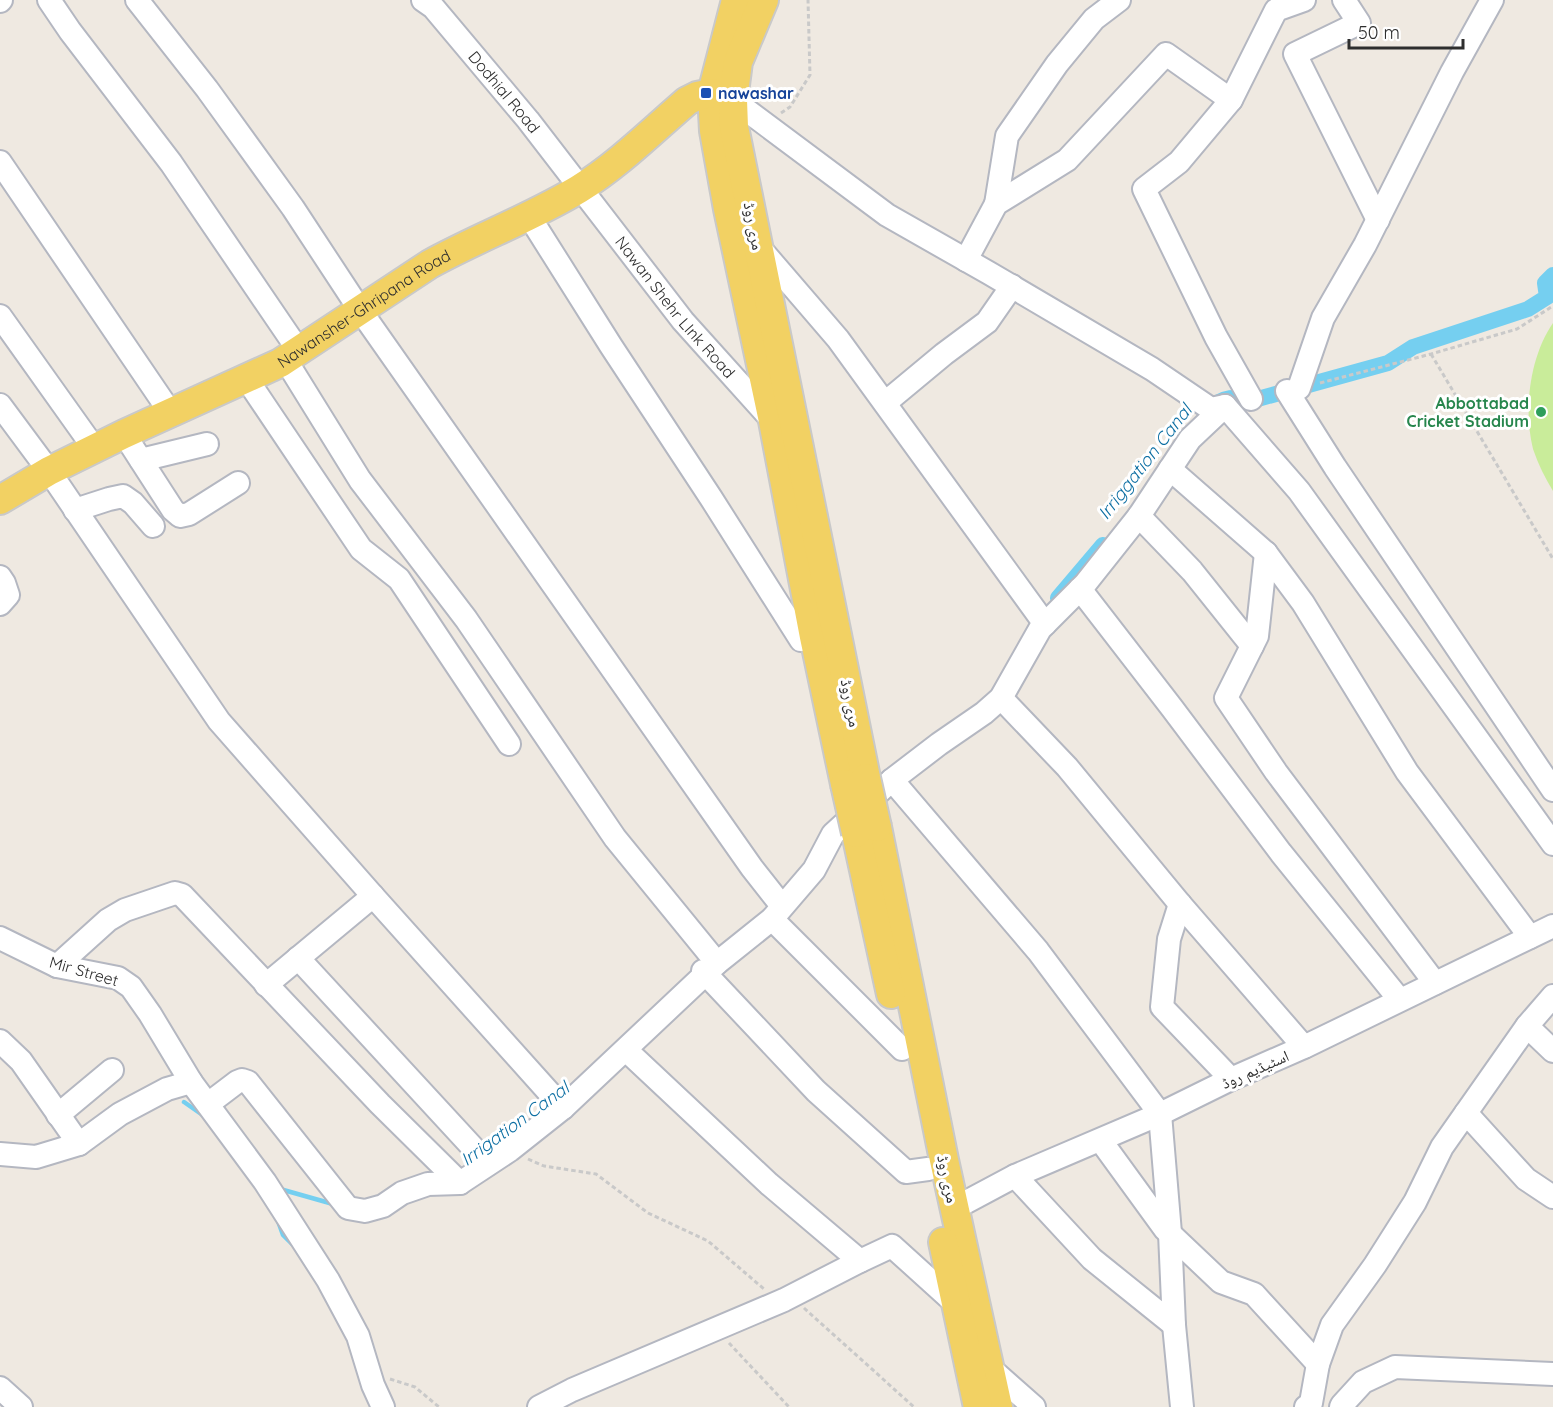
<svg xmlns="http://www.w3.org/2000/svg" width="1553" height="1407" font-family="Quicksand,'Noto Naskh Arabic',sans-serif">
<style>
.pitch{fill:#c9ec9a}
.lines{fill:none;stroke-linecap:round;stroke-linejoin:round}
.stream{stroke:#75cff0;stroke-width:4.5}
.canal{stroke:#75cff0;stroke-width:16}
.minor-casing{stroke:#b4b7c1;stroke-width:26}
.major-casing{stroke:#c9c9c9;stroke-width:32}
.path{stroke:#c9c9c9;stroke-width:3;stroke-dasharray:4.5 3;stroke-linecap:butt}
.minor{stroke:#fff;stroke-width:22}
.major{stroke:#f2d163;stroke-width:28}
.major-bridge-casing{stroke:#c9c9c9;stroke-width:32;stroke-linecap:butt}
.major-bridge{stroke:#f2d163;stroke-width:28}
.transit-dot{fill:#1a4fb4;stroke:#fff;stroke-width:2}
.leisure-dot{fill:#2e9e5b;stroke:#fff;stroke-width:2}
.labels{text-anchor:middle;stroke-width:6;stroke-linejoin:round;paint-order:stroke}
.street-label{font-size:16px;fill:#2e2e2e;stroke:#fff}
.transit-label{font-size:16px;font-weight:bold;fill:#164399;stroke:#fff;text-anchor:start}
.leisure-label{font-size:16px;font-weight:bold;fill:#27864d;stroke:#fff;text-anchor:end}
.water-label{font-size:18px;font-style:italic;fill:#0d6fa3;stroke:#fff}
</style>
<rect width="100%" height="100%" fill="#efe9e1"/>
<!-- pitch -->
<path class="pitch" d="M1553 323V491C1545 478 1538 464 1533 449 1523 409 1530 356 1553 323Z"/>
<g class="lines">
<!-- stream -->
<path class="stream" d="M184 1102 204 1116
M280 1189 333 1204
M278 1221 283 1235 292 1244"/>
<!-- canal -->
<path class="canal" d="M1215 405C1225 396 1241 397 1254 400L1388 363 1413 347 1528 309 1547 297 1545 283 1553 275
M1058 598 1103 545"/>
<defs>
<g id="minor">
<path d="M49 0 70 31 171 163 299 351"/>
<path d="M137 0 207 89 293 208 360 310 752 868 782 906"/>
<path id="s1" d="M423 0 433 7 528 120 683 321 773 421"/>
<path d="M1344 0 1359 23 1295 54 1378 220"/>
<path d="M0 1 1 0"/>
<path d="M733 100 887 215 989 273 1152 369 1211 409 1225 406 1299 491 1553 844"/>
<path d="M0 162 170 412"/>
<path d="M996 204 1007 136 1057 64 1094 19 1119 0"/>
<path d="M529 216 611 346 711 498 801 640 814 637"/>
<path d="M758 246 838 339 1045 624"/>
<path d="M966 260 996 204 1067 160 1166 54 1231 100"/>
<path d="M0 316 94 448"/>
<path d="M285 359 360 480 466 619 615 838 717 963"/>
<path d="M246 378 361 549 399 579 509 744"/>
<path d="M1299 388 1323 318 1365 245 1452 72 1492 0"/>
<path d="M1287 391 1335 467 1553 790"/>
<path d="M1251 399 1216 337 1144 189 1179 162 1231 100 1276 10 1304 0"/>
<path d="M885 403 944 354 987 322 1012 286"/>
<path d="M0 405 49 471 219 721 373 896 563 1108"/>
<path d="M124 434 173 510 180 516 189 514 238 483"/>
<path d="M141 460 207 444"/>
<path d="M1170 469 1266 553 1303 603 1407 772 1530 937"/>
<path d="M75 510 109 499 123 496 133 503 153 526"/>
<path d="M1139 516 1192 571 1252 646"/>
<path d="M1266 553 1257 636 1226 698 1276 772 1435 983"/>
<path d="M0 577 4 583 8 595 0 604"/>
<path d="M1080 589 1172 708 1281 853 1399 999"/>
<path d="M1001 698 1067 767 1180 904 1304 1047"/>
<path d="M892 780 1038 951 1160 1114 1170 1233 1174 1325 1182 1407"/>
<path d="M1180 904 1169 939 1162 1007 1231 1079"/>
<path d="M772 919 902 1049"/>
<path d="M0 938 57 966 118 978 131 987 150 1014 191 1082 265 1182 328 1280 358 1336 373 1385 383 1407"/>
<path d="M298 958 488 1164"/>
<path d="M57 966 108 920 125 910 175 893 182 895 380 1104 460 1183"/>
<path d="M703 971 816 1091 906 1172 928 1169"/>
<path d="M266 985 373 896"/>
<path d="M1527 1026 1553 1051"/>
<path d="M0 1041 21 1061 79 1144"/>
<path d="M626 1050 769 1184 860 1261"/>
<path d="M208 1104 237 1082 242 1080 248 1082 348 1208 365 1211 383 1206 402 1193 428 1184 460 1183 510 1150 563 1108 717 963 772 919 814 870 833 834 892 780 939 744 984 713 1001 698 1040 629 1085 584 1139 516 1190 439 1225 406"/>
<path d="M1466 1113 1526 1179 1553 1197"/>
<path d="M58 1115 112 1070"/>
<path d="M1101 1141 1165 1229 1221 1282 1254 1294 1318 1364"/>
<path d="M0 1154 36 1157 79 1144 120 1114 167 1089 191 1082"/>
<path d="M1015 1176 1092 1259 1174 1325"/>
<path d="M955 1208 1015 1176 1160 1114 1231 1079 1304 1047 1553 926"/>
<path d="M991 1369 1034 1407"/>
<path d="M0 1388 21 1407"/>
<path d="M539 1407 572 1390 784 1300 860 1261 892 1246 954 1302"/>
<path d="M1306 1407 1311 1403 1318 1364 1332 1325 1375 1265 1415 1202 1442 1147 1527 1026 1553 996"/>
<path d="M1341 1407 1342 1405 1363 1382 1395 1367 1553 1374"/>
</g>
<g id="major">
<path d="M736 0 712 93 714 131 728 209 773 421 814 637 845 784"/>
<path d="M764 0 738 62 733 100 734 127 866 778"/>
<path id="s2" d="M0 500 49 471 124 434 280 363 430 264C479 237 531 218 579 189 618 165 652 131 687 101L697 96 712 93"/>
<path d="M877 827 944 1160 998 1407"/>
<path d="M856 833 891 994"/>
<path d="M943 1242 978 1407"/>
</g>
</defs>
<!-- minor casing -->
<use href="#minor" class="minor-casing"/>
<!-- major casing -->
<use href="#major" class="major-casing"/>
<!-- path -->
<path class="path" d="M781 113 790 107 810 75 808 0
M1431 354 1553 559
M1320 383 1431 354 1517 329 1553 306
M528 1159 544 1166 596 1174 648 1213 708 1241 764 1289
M804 1308 914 1407
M729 1343 789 1407
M390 1379 415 1387 439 1407"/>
<!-- minor -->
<use href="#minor" class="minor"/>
<!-- major -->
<use href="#major" class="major"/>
<defs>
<path id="major-bridge" d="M866 778 877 827
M845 784 856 833"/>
</defs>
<!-- major-bridge casing -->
<use href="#major-bridge" class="major-bridge-casing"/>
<!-- major-bridge -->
<use href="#major-bridge" class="major-bridge"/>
</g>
<!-- markers -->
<rect class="transit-dot" x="700" y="87" width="12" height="12" rx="3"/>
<circle class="leisure-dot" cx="1541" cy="412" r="6"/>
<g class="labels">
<!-- street labels -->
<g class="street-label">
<text dy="6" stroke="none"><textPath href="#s1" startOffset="123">Dodhial Road</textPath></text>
<text transform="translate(754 226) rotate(79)" y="6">مری روڈ</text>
<text dy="6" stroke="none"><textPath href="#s1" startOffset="398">Nawan Shehr LInk Road</textPath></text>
<text dy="6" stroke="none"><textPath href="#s2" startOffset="412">Nawansher-Ghripana Road</textPath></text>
<text transform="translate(851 703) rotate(79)" y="6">مری روڈ</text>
<text transform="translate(84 971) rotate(16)" y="6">Mir Street</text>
<text transform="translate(1255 1069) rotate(-24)" y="6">اسٹیڈیم روڈ</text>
<text transform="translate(948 1179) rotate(78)" y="6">مری روڈ</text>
</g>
<!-- transit labels -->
<g class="transit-label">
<text x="718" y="99">nawashar</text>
</g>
<!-- leisure labels -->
<g class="leisure-label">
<text x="1529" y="409">Abbottabad<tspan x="1529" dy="18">Cricket Stadium</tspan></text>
</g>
<!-- water labels -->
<g class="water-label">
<text transform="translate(1145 462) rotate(-52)" y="6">Irriggation Canal</text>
<text transform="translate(515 1124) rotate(-36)" y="6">Irrigation Canal</text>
</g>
</g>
<!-- scale -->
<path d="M1349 39v9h114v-9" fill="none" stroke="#2e2e2e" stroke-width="3"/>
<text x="1358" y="39" font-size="18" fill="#2e2e2e" stroke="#ffffff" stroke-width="4.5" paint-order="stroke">50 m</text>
</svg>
